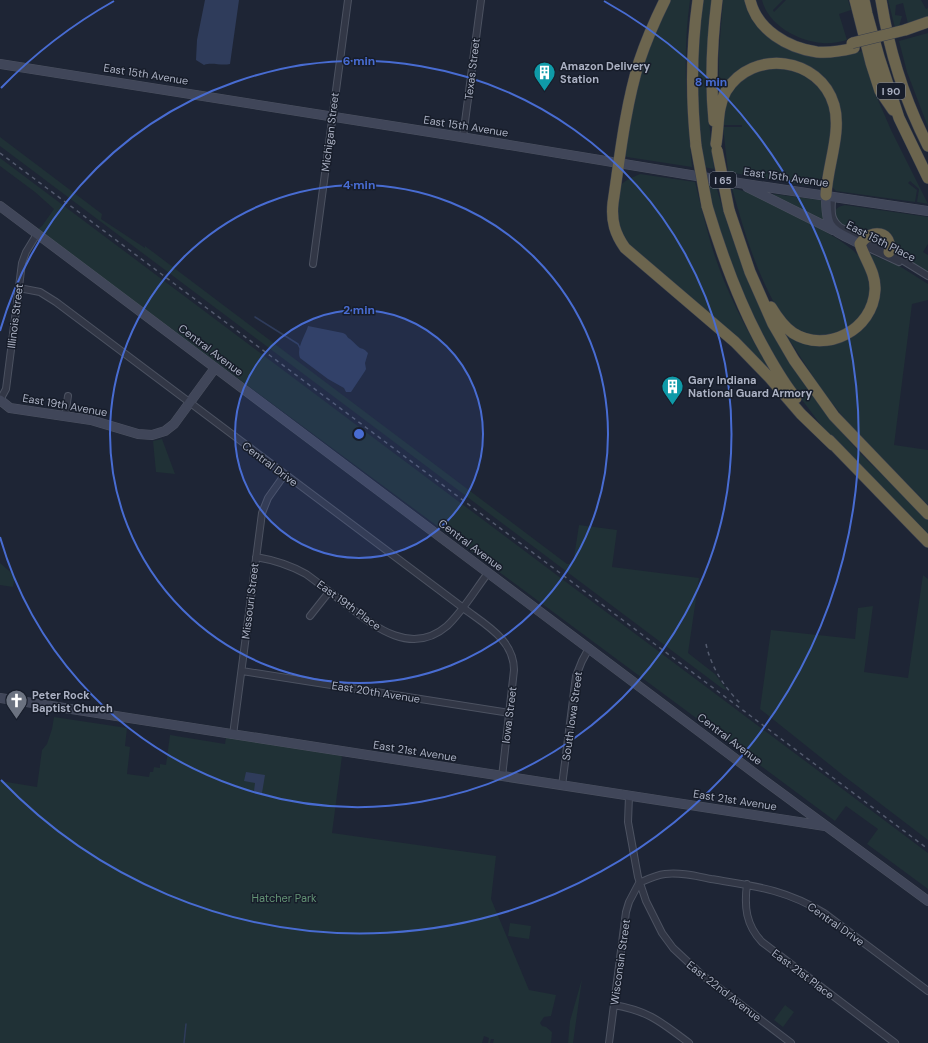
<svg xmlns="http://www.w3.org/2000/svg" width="928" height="1043" font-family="'DM Sans',sans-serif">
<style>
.green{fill:#203136}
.water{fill:#2f3c5b}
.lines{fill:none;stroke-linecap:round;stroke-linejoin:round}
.stream{stroke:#2f3c5b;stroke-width:1.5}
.street-casing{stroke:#4c5261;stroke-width:8}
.secondary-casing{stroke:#4c5261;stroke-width:10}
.highway-casing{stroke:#393f4d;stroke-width:12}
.street{stroke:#323746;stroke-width:6}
.secondary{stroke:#404659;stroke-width:9}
.highway{stroke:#6c654e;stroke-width:11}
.rail{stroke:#535a6d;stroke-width:1.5;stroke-dasharray:4 4;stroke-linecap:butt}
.highway-bridge-casing{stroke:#393f4d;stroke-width:12;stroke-linecap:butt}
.highway-bridge{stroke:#6c654e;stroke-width:11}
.ring{fill:none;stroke:#486cd2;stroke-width:2}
.labels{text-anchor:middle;stroke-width:3;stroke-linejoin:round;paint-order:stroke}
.shield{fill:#171d2a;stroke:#7f8595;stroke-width:1}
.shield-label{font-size:10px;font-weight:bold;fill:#abb1c3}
.poi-label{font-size:11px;font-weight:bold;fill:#abb1c3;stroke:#171d2a;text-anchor:start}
.street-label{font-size:11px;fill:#abb1c3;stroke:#171d2a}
.park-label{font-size:11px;fill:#639375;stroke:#171d2a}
.centre{fill:#486cd2;stroke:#171d2a;stroke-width:2}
.ring-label{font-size:12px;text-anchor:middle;font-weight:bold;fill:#486cd2;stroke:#171d2a;stroke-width:3;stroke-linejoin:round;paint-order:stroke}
</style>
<rect width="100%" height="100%" fill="#1e2535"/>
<!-- green -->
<path class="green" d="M669 0H690C682 56 687 111 692 167L627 157 625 155 633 99 645 56Z
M701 0H713L709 121 714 169 703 167 696 81Z
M723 0H746L750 12 802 54 814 57 829 58 842 56 862 51 875 93 891 130 928 204 917 202 919 189 910 181 908 183 917 190 915 202 836 191 833 188 831 184 840 130 819 76 768 60 721 93H719V52Z
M762 0H783L773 10 774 12 786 0H848L851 10 839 14 847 40C839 42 831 44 822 43 798 41 768 25 762 0Z
M888 0H921L926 9 928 8V16L908 24 903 3 896 5 895 15 902 16 899 27 895 28Z
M928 33V127L907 72 899 41Z
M777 67 802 73 822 91 832 114V126L823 175C819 182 815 184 808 186L728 172 723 127H742V125H723L725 106 732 91 741 81 752 73Z
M0 137 102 214 101 219 145 248V246L567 564H573L579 525 617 530 612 567 699 578 688 653 715 674 727 690 723 689 0 146Z
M0 158 928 853V889L867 844 878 829 846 806 835 821 158 319 38 229 42 226 54 209 35 192 0 166Z
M640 174 695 182C700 202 705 223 711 244 725 291 749 335 774 377L626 243C619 227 616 218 618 200 618 195 618 190 621 185 626 179 634 177 640 174Z
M706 184 716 186 728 226 750 287 775 336 804 384 831 420 859 452 928 520V536L829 436 791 385 771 356 727 257Z
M732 188C756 193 778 207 800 218 819 228 845 241 859 256 864 261 867 271 868 278 870 288 870 301 864 311 857 324 842 332 828 336 816 339 792 329 784 319 778 312 774 302 769 293 752 259 742 224 732 188Z
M773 194 820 200 823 203 822 213 824 220 822 222 773 196Z
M845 205 928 217V244L923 252 928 255V272L897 253 892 241C877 238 839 234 835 215 834 208 840 206 845 205Z
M868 253 901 267 928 284V300L912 304 894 445 928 450V505L848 423 823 392 783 330 843 340 857 333 867 324 875 311Z
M162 439 175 474 156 472 153 441Z
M0 563 15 576 13 587 0 585Z
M923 575 928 579V840L844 776 760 709 771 630 855 639 858 608 873 606 864 672 908 678Z
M54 717 127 728 125 746 130 747 127 774 149 777 150 772H153L154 767 160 768V764L166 765 170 735 225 744 226 737 342 756 332 833 496 856 491 899 529 990 556 995 551 1016 544 1017 540 1023 542 1026 546 1027 552 1032 551 1043H493L494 1039H491L490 1043H488L489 1038 484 1036 482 1043H0V781L37 787 42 750 47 744 52 729Z
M510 923 531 926 529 939 508 936Z
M582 979 573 1043H568L570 1021Z
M785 1005 794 1012 783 1027 774 1020Z"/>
<!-- water -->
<path class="water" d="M205 0H239L230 64C221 66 212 62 204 65L196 60 197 40Z
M308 326 343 333C348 335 346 337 350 339 354 342 357 346 360 348 364 349 365 350 368 353L365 363 366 369 365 371 351 392H346L344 388 328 379 300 358C296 348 306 334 308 326Z
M246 772 265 775 262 793 254 791 255 783 244 781Z"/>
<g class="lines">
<!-- stream -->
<path class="stream" d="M255 317 298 344 300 348
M184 1043 186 1024"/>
<defs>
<path id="street" d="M463 137 481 0
M832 196C832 210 829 218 840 227L889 252 928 276
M860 244 899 262
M313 264 348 0
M19 288 40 292 56 302 462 607C484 624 514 639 514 670L502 777
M0 400 6 389 22 263 26 252 37 234
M65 416 68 396
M256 557C274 560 290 565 306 574 320 584 333 595 347 605 376 628 412 656 447 626 463 611 475 590 488 573
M310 616 329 592
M242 671 510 713
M233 735 262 513 268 498 285 474
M562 786 576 676 582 661 589 648
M629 796 628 822 638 877 646 901 662 933 673 948 702 975 791 1043
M639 883C648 879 656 875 665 874 680 872 696 876 711 879 754 886 785 889 824 913L928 991
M747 884C744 907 746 925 762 942L895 1043
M614 1005C649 1011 661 1022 689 1043
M609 1043 626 912 629 902 639 883"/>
<path id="secondary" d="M0 64 455 136 739 183 928 211
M747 187 833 230
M826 195C826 232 830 228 860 244
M0 206 765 781 928 901
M0 400 10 408 91 420 138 434 152 435 165 431 174 424 215 368
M0 698 825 826"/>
<path id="highway" d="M665 0C655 20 646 41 639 62 625 108 620 156 613 203 611 221 615 234 625 248L735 342 769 377 801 414 833 445
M750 0C757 30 788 48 817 52 829 53 842 51 854 48
M855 0 871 63 880 91 893 110
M864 0 867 14 879 57 899 118 928 178
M881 0C889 50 905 101 928 146
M905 30 928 22
M714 121C710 80 712 40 717 0
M716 144C719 126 717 107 726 91 753 48 820 57 834 105 842 132 827 167 826 195
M696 146C691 97 691 49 698 0
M707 206C722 256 739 304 765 350 774 366 784 384 796 398
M729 210 750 272 773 324 794 360 834 416 928 514
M771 307C777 317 783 326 793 333 826 354 873 330 875 290 876 273 865 260 860 244 872 227 893 232 889 252
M829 440 928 542"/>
</defs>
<!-- street casing -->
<use href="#street" class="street-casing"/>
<!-- secondary casing -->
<use href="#secondary" class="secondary-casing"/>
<!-- highway casing -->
<use href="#highway" class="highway-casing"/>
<!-- street -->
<use href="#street" class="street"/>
<!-- secondary -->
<use href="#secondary" class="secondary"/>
<!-- highway -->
<use href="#highway" class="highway"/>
<!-- rail -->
<path class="rail" d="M0 153 928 849
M706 644C711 667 724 687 741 704"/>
<defs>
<path id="highway-bridge" d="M852 43 905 30
M696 146 707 206
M717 150 729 210"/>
</defs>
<!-- highway-bridge casing -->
<use href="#highway-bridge" class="highway-bridge-casing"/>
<!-- highway-bridge -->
<use href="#highway-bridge" class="highway-bridge"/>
</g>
<!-- distance rings -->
<circle cx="359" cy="434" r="124" fill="#486cd2" fill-opacity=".12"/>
<g class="ring">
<circle cx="359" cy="434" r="124"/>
<circle cx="359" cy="434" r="249"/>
<path d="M0 331A373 373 0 1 1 0 537"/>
<path d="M1 88A498 498 0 0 1 114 1M604 1A498 498 0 1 1 1 780"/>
</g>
<!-- icons -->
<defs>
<symbol id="building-pin" viewBox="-11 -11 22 30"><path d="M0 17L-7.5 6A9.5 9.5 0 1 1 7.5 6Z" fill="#0f9aa8" stroke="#171d2a"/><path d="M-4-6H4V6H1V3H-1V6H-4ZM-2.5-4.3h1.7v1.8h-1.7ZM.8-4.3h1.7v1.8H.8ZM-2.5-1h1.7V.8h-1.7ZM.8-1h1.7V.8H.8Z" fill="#fff"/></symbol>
<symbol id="church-pin" viewBox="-11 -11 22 30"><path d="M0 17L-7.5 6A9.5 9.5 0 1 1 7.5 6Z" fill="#6b7280" stroke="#171d2a"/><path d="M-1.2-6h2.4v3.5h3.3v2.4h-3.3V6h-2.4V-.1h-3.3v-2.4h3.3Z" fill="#fff"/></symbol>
</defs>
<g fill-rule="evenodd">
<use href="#building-pin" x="532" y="60" width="25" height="34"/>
<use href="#building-pin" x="660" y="374" width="25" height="34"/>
<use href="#church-pin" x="4" y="688" width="25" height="34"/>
</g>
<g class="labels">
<!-- shield labels -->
<g class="shield">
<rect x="877" y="83" width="28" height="16" rx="3"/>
<rect x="710" y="172" width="26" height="16" rx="3"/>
</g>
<g class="shield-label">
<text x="891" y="95">I 90</text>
<text x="723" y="184">I 65</text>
</g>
<!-- poi labels -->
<g class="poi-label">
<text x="560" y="70">Amazon Delivery<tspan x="560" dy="13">Station</tspan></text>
<text x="688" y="384">Gary Indiana<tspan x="688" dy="13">National Guard Armory</tspan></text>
<text x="32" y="699">Peter Rock<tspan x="32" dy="13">Baptist Church</tspan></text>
</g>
<!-- street labels -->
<g class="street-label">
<text transform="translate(472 69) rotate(-83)" y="4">Texas Street</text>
<text transform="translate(146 74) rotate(9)" y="4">East 15th Avenue</text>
<text transform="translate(466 126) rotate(9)" y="4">East 15th Avenue</text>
<text transform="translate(330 132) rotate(-83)" y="4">Michigan Street</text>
<text transform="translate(786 177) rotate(8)" y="4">East 15th Avenue</text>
<text transform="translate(881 241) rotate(27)" y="4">East 15th Place</text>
<text transform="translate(15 316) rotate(-83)" y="4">Illinois Street</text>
<text transform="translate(211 350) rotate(37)" y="4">Central Avenue</text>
<text transform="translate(65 405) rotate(10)" y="4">East 19th Avenue</text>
<text transform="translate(270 464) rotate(37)" y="4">Central Drive</text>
<text transform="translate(471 545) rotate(37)" y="4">Central Avenue</text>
<text transform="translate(250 601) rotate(-83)" y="4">Missouri Street</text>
<text transform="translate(349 605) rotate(36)" y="4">East 19th Place</text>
<text transform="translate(376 692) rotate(9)" y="4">East 20th Avenue</text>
<text transform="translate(509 715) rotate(-83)" y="4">Iowa Street</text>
<text transform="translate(572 716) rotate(-82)" y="4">South Iowa Street</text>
<text transform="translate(730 739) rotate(37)" y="4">Central Avenue</text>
<text transform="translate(415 751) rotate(9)" y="4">East 21st Avenue</text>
<text transform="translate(735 800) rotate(9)" y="4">East 21st Avenue</text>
<text transform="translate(836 924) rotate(35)" y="4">Central Drive</text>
<text transform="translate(620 962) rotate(-82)" y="4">Wisconsin Street</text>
<text transform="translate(803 974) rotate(37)" y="4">East 21st Place</text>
<text transform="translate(724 991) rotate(38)" y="4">East 22nd Avenue</text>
</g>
<!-- park labels -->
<g class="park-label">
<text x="284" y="902">Hatcher Park</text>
</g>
</g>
<circle cx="359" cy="434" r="6" class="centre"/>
<g class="ring-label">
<text x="359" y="65">6 min</text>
<text x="711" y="86">8 min</text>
<text x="359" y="189">4 min</text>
<text x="359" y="314">2 min</text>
</g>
</svg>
